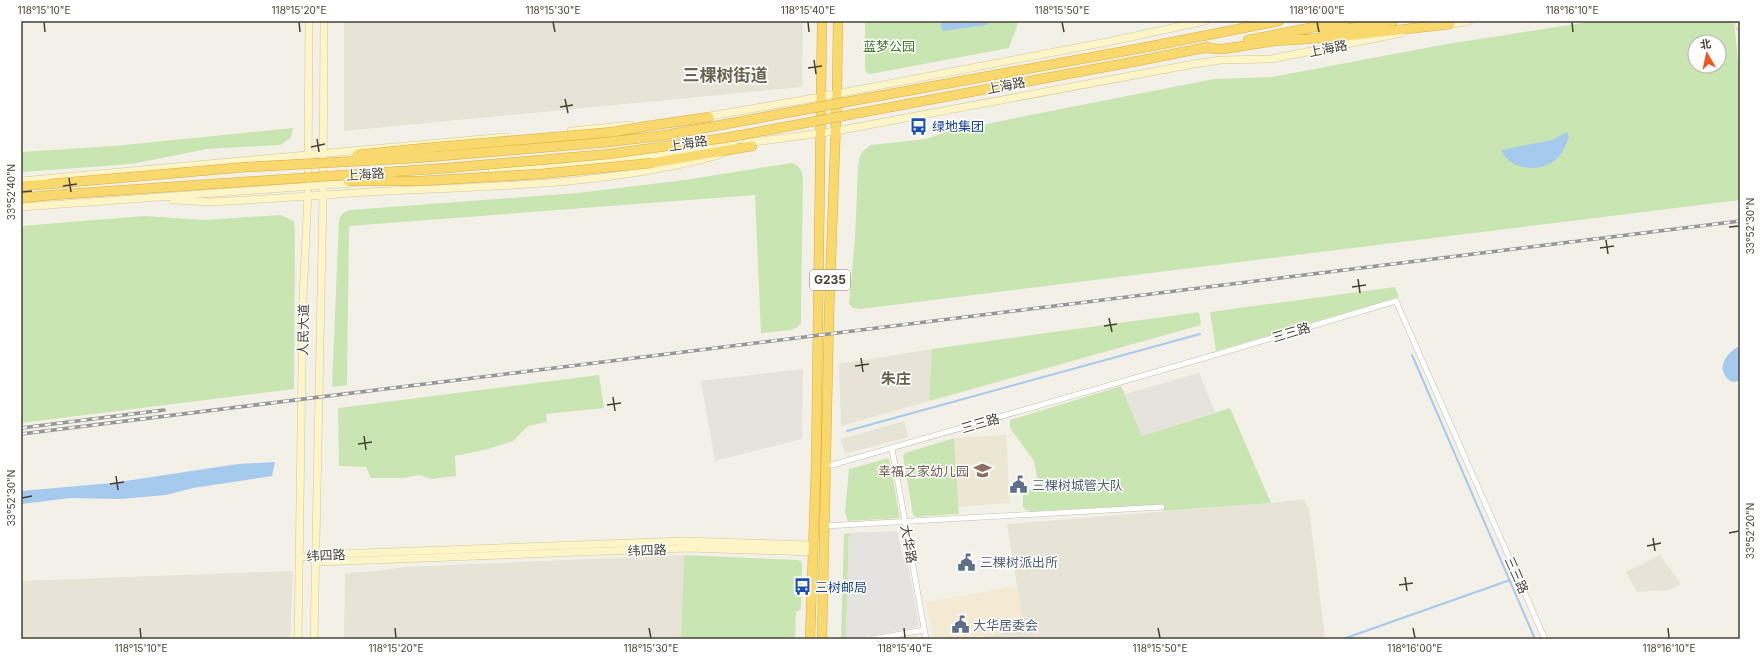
<svg xmlns="http://www.w3.org/2000/svg" width="1761" height="660" font-family="Inter,'Noto Sans SC',sans-serif">
<style>
.residential{fill:#e7e3d6}
.commercial{fill:#f4ead3}
.industrial{fill:#e6e2dc}
.education{fill:#ece7d2}
.green{fill:#c9e6b2;fill-rule:evenodd}
.parking{fill:#e4e3df}
.water{fill:#a6c9ee}
.lines{fill:none;stroke-linecap:round;stroke-linejoin:round}
.stream{stroke:#a6c9ee;stroke-width:2}
.street-casing{stroke:#c1bcad;stroke-width:6}
.secondary-casing{stroke:#d2c898;stroke-width:8}
.highway-casing{stroke:#d8ae3c;stroke-width:10}
.street{stroke:#fff;stroke-width:5}
.secondary{stroke:#fdf5c8;stroke-width:7}
.highway{stroke:#f9d86d;stroke-width:9}
.rail-casing{stroke:#969696;stroke-width:3.5}
.rail{stroke:#fff;stroke-width:2;stroke-dasharray:6;stroke-linecap:butt}
.highway-bridge-casing{stroke:#d8ae3c;stroke-width:10;stroke-linecap:butt}
.highway-bridge{stroke:#f9d86d;stroke-width:9}
.ticks{fill:none;stroke:#464236;stroke-width:1.5}
.labels{text-anchor:middle;stroke-width:3;stroke-linejoin:round;paint-order:stroke}
.shield{fill:#fff;stroke:#7e7b72;stroke-width:1}
.shield-label{font-size:12px;font-weight:bold;fill:#464236}
.park-label{font-size:13px;fill:#41762b;stroke:#fff}
.street-label{font-size:13px;fill:#464236;stroke:#fff}
.transit-label{font-size:13px;fill:#164399;stroke:#fff;text-anchor:start}
.education-label{font-size:13px;fill:#785e54;stroke:#fff;text-anchor:end}
.service-label{font-size:13px;fill:#4e5e75;stroke:#fff;text-anchor:start}
.quarter-label{font-size:15px;font-weight:bold;fill:#69604e;stroke:#fff}
.district-label{font-size:17px;font-weight:bold;fill:#69604e;stroke:#fff}
.neatline{fill:none;stroke:#464236;stroke-width:1.5}
.ticks-label{font-size:10px;text-anchor:middle;fill:#464236}
</style>
<rect width="100%" height="100%" fill="#f3f1e7"/>
<!-- residential -->
<path class="residential" d="M344 21H803L802 87 344 131Z
M932 349 929 401 841 426 839 364Z
M904 421 908 437 845 454 841 439Z
M1303 499 1309 508 1325 639H970L1024 629 1007 524 1271 503Z
M684 555 681 639H344L345 573 377 571 404 567Z
M1660 555 1681 584 1669 590 1637 592 1626 572Z
M293 571 290 639H21V581Z"/>
<!-- commercial -->
<path class="commercial" d="M1017 586 1024 629 970 639H933L926 602Z"/>
<!-- industrial -->
<path class="industrial" d="M803 369 802 439 715 461 701 381Z
M1199 373 1215 412 1142 436 1125 394Z"/>
<!-- education -->
<path class="education" d="M1006 435 1010 503 958 507 954 438Z"/>
<!-- green -->
<path class="green" d="M865 21H1019L1009 48 870 74 867 73 865 68Z
M1595 21H1734L1740 81V200L861 309 853 308 849 304 855 238 858 168 860 156 864 150 871 145 926 139 943 133 1020 117 1214 79 1272 77 1447 44ZM1695 42H1719V66H1695Z
M293 128 291 138 280 145 207 149 132 164 21 172V152L114 146Z
M791 163C799 165 801 168 803 177L801 313V323L798 327 791 330 761 333 755 195 349 226 347 385 332 387 339 219 343 213 350 210 577 193 685 180Z
M281 215 294 221 295 231 294 389 21 423V226L145 216 204 220Z
M1395 287 1399 297 1216 351 1210 312Z
M1199 312 1201 325 929 401 932 349Z
M599 375 604 408 546 414 547 422 528 426 513 441 484 450 455 456 456 476 431 479 419 475 403 478H371L366 467 339 466 338 408Z
M1121 386 1142 436 1230 408 1271 503 1164 511 1162 505 1032 511 1026 510 1023 507V491L1039 488 1034 461 1010 428V420Z
M954 438 959 514 916 517 913 515 903 456 905 453Z
M889 458 900 518 848 521 845 512 849 469Z
M849 533 846 639H841L844 534Z
M684 555 797 560 801 561 802 566 801 609 796 612 795 639H681Z"/>
<!-- parking -->
<path class="parking" d="M897 531 903 558H907L919 625 917 627 855 639H846L849 533Z"/>
<!-- water -->
<path class="water" d="M941 21H992L986 25 943 31 941 28Z
M1567 132 1569 137C1566 145 1562 155 1554 161 1538 173 1510 170 1501 150L1552 140Z
M1740 346V381L1732 382C1714 371 1725 353 1740 346Z
M275 462 272 476 193 488 166 495 120 499 71 498 21 504V491L112 483 238 464Z"/>
<g class="lines">
<!-- stream -->
<path class="stream" d="M1412 355 1535 639
M847 431 1200 334
M1343 639 1510 580"/>
<defs>
<path id="street" d="M892 449 926 639
M832 465 1211 356 1396 301 1545 639
M825 526 1162 507
M872 639 924 630"/>
<path id="secondary" d="M1739 21 1740 27
M1446 25 1469 21
M704 117 820 97 1112 41 1205 21
M571 131 631 125
M746 143 836 131 1194 64 1221 60 1271 59 1402 33
M492 172 562 167 734 145
M21 181 505 137
M308 181 309 21
M173 200 210 202C276 199 341 193 407 190 511 186 618 183 719 155
M21 207 354 183
M300 555 320 562 688 548 813 552
M311 555 683 541 813 545
M298 639 303 298 308 193
M314 639 323 196 324 21"/>
<path id="highway" d="M1324 33 1393 21
M1248 40 1345 21
M1147 47 1279 21
M1202 48 1223 49 1275 41 1337 37 1450 24
M1148 59 1208 47
M648 126 709 117
M652 163 752 146
M21 186 49 184
M21 198 52 195
M810 639 816 466 822 21
M822 639 829 315 837 93 838 21"/>
</defs>
<!-- street casing -->
<use href="#street" class="street-casing"/>
<!-- secondary casing -->
<use href="#secondary" class="secondary-casing"/>
<!-- highway casing -->
<use href="#highway" class="highway-casing"/>
<!-- street -->
<use href="#street" class="street"/>
<!-- secondary -->
<use href="#secondary" class="secondary"/>
<!-- highway -->
<use href="#highway" class="highway"/>
<defs>
<path id="rail" d="M21 428 164 410
M21 434 1740 221"/>
</defs>
<!-- rail casing -->
<use href="#rail" class="rail-casing"/>
<!-- rail -->
<use href="#rail" class="rail"/>
<defs>
<path id="highway-bridge" d="M357 155 415 149 613 132 648 126
M348 181H420L540 174 652 163
M49 184 247 167 416 158 501 151 609 142 666 135 1147 47
M52 195 447 168 609 154 725 138 1148 59"/>
</defs>
<!-- highway-bridge casing -->
<use href="#highway-bridge" class="highway-bridge-casing"/>
<!-- highway-bridge -->
<use href="#highway-bridge" class="highway-bridge"/>
</g>
<!-- ticks -->
<path class="ticks" d="M44 22 45 32M299 22 300 32M553 22 555 32M808 22 809 32M1062 22 1064 32M1317 22 1319 32M1572 22 1573 32M814 60 816 74M808 68 822 66M565 99 568 113M560 107 573 105M317 139 319 152M311 147 325 144M69 178 71 192M63 186 77 184M22 192 32 191M1729 227 1739 226M1606 240 1608 254M1600 248 1614 246M1358 279 1360 293M1352 287 1366 285M1109 318 1112 332M1104 326 1117 324M861 358 863 372M855 366 869 364M613 397 615 411M607 405 621 403M364 436 366 450M358 444 372 442M116 476 118 490M110 484 124 482M22 498 32 496M1729 533 1739 531M1653 538 1655 551M1647 546 1661 543M1405 577 1407 591M1399 585 1413 583M140 628 141 638M395 628 396 638M649 628 651 638M904 628 905 638M1158 628 1160 638M1413 628 1415 638M1668 628 1669 638"/>
<!-- icons -->
<defs>
<symbol id="bus-bare" viewBox="-9 -9 18 18"><path d="M-5-6H5V4H4V6H2V4H-2V6H-4V4H-5ZM-3.5-4V0h7V-4ZM-3.5 1.2v1.5H-2V1.2ZM2 1.2v1.5H3.5V1.2Z" fill="#1a4fb4" stroke="#fff" stroke-width="2.5" paint-order="stroke"/></symbol>
<symbol id="school-bare" viewBox="-9 -9 18 18"><path d="M0-5L7-2L0 1L-7-2ZM-4 1L0 2.5L4 1V4Q0 6-4 4Z" fill="#8d6e63" stroke="#fff" stroke-width="2.5" paint-order="stroke"/></symbol>
<symbol id="civic-bare" viewBox="-9 -9 18 18"><path d="M-.6-6.5H3V-4.5H.6V-3L4-1V1h2V6H-6V1h2V-1L-.6-3ZM-1.2 2.5V6h2.4V2.5Z" fill="#5c6f8a" stroke="#fff" stroke-width="2.5" paint-order="stroke"/></symbol>
</defs>
<g fill-rule="evenodd">
<use href="#bus-bare" x="906" y="114" width="25" height="25"/>
<use href="#school-bare" x="970" y="458" width="25" height="25"/>
<use href="#civic-bare" x="1006" y="472" width="25" height="25"/>
<use href="#civic-bare" x="954" y="550" width="25" height="25"/>
<use href="#bus-bare" x="790" y="574" width="25" height="25"/>
<use href="#civic-bare" x="948" y="612" width="25" height="25"/>
</g>
<g class="labels">
<!-- shield labels -->
<rect class="shield" x="810" y="270" width="40" height="20" rx="3"/>
<g class="shield-label">
<text x="830" y="284">G235</text>
</g>
<!-- park labels -->
<g class="park-label">
<text x="889" y="51">蓝梦公园</text>
</g>
<!-- street labels -->
<g class="street-label">
<text transform="translate(1328 48) rotate(-11)" y="5">上海路</text>
<text transform="translate(1006 85) rotate(-11)" y="5">上海路</text>
<text transform="translate(688 143) rotate(-9)" y="5">上海路</text>
<text transform="translate(365 174) rotate(-4)" y="5">上海路</text>
<text transform="translate(303 330) rotate(-89)" y="5">人民大道</text>
<text transform="translate(1291 332) rotate(-17)" y="5">三三路</text>
<text transform="translate(980 423) rotate(-16)" y="5">三三路</text>
<text transform="translate(909 544) rotate(80)" y="5">大华路</text>
<text transform="translate(647 550) rotate(-2)" y="5">纬四路</text>
<text transform="translate(326 555) rotate(-3)" y="5">纬四路</text>
<text transform="translate(1517 575) rotate(66)" y="5">三三路</text>
</g>
<!-- transit labels -->
<g class="transit-label">
<text x="932" y="131">绿地集团</text>
<text x="815" y="592">三树邮局</text>
</g>
<!-- education labels -->
<g class="education-label">
<text x="969" y="476">幸福之家幼儿园</text>
</g>
<!-- service labels -->
<g class="service-label">
<text x="1032" y="490">三棵树城管大队</text>
<text x="980" y="567">三棵树派出所</text>
<text x="973" y="630">大华居委会</text>
</g>
<!-- quarter labels -->
<g class="quarter-label">
<text x="896" y="384">朱庄</text>
</g>
<!-- district labels -->
<g class="district-label">
<text x="725" y="81">三棵树街道</text>
</g>
</g>
<!-- border -->
<rect width="1761" height="660" fill="none" stroke="#ffffff" stroke-width="44"/>
<!-- north arrow -->
<g transform="translate(1707 54) rotate(351)"><circle r="19" fill="#ffffff" stroke="#b5b3af"/>
<path d="M0-3L7 15L0 10L-7 15Z" fill="#f3531f"/>
<text y="-6" font-size="11" font-weight="bold" text-anchor="middle" fill="#464236">北</text>
</g>
<rect x="22" y="22" width="1717" height="616" class="neatline"/>
<g class="ticks-label">
<text x="44" y="14">118°15'10"E</text>
<text x="299" y="14">118°15'20"E</text>
<text x="553" y="14">118°15'30"E</text>
<text x="808" y="14">118°15'40"E</text>
<text x="1062" y="14">118°15'50"E</text>
<text x="1317" y="14">118°16'00"E</text>
<text x="1572" y="14">118°16'10"E</text>
<text transform="translate(11 192) rotate(-90)" y="4">33°52'40"N</text>
<text transform="translate(1750 226) rotate(-90)" y="4">33°52'30"N</text>
<text transform="translate(11 498) rotate(-90)" y="4">33°52'30"N</text>
<text transform="translate(1750 531) rotate(-90)" y="4">33°52'20"N</text>
<text x="141" y="652">118°15'10"E</text>
<text x="396" y="652">118°15'20"E</text>
<text x="651" y="652">118°15'30"E</text>
<text x="905" y="652">118°15'40"E</text>
<text x="1160" y="652">118°15'50"E</text>
<text x="1415" y="652">118°16'00"E</text>
<text x="1669" y="652">118°16'10"E</text>
</g>
</svg>
